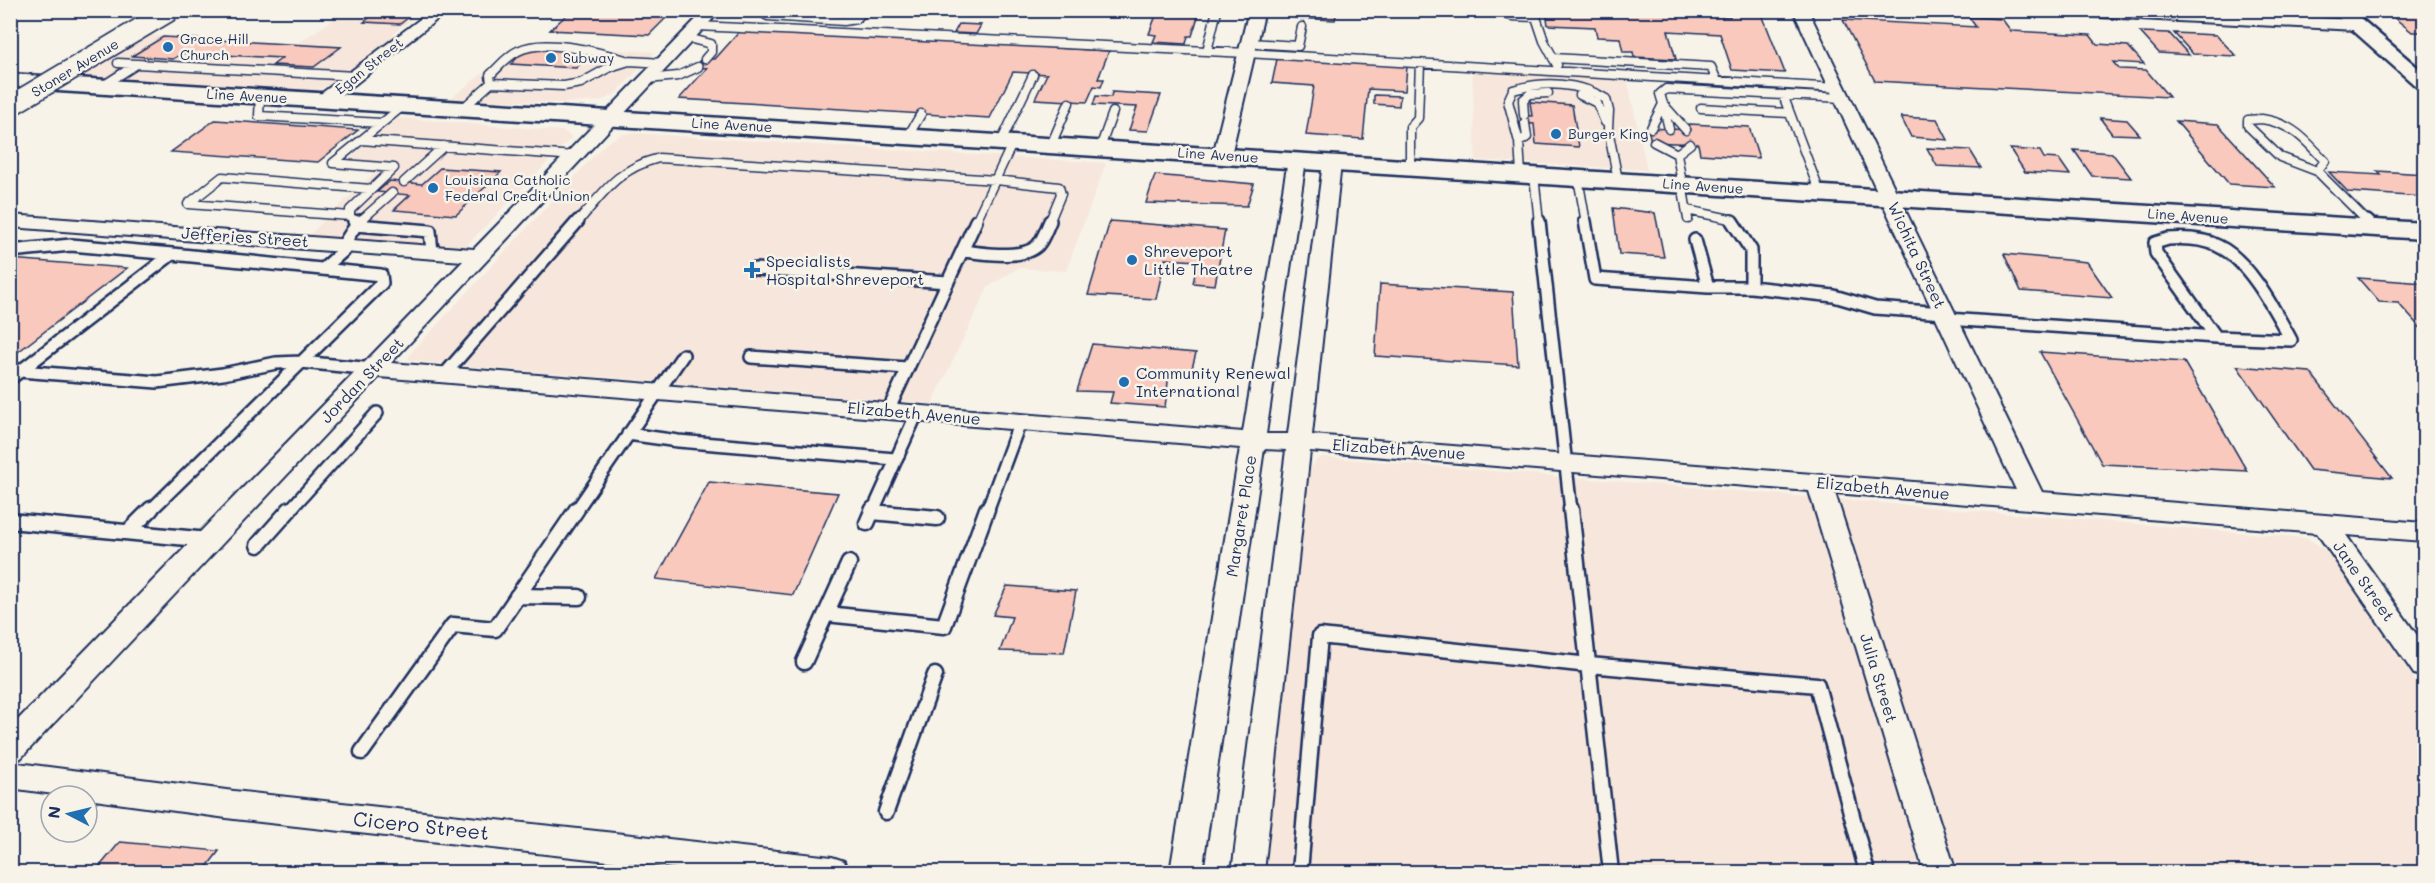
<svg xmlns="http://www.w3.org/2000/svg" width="2435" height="883" font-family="Mali,sans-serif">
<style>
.built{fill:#f7e6db}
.building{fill:#f8c9bc;stroke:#1b2f5e;stroke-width:1.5}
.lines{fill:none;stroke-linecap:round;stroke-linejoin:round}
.service-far2-casing{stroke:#1b2f5e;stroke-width:11}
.service-far1-casing{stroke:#1b2f5e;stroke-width:16}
.service-casing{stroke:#1b2f5e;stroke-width:19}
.minor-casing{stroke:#1b2f5e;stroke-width:4}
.tertiary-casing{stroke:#1b2f5e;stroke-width:5}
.secondary-casing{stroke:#1b2f5e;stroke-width:5}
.service-far2{stroke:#f7f3e8;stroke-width:8}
.service-far1{stroke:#f7f3e8;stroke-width:11}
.service{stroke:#f7f3e8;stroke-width:14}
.minor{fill:#f7f3e8;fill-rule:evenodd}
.tertiary{fill:#f7f3e8;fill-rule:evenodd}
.secondary{fill:#f7f3e8;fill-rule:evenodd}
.tertiary-bridge-casing{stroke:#1b2f5e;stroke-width:23;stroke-linecap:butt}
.tertiary-bridge{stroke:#f7f3e8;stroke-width:20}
.poi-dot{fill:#1f6fb2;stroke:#f7f3e8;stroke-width:2}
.labels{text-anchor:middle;stroke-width:5;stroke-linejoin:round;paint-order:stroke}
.far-poi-label{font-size:14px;fill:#1b2f5e;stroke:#f7f3e8;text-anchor:start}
.far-street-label{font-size:14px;fill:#1b2f5e;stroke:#f7f3e8}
.street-label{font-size:16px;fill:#1b2f5e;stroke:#f7f3e8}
.poi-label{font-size:16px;fill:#1b2f5e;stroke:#f7f3e8;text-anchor:start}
.near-street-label{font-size:20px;fill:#1b2f5e;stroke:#f7f3e8}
</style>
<rect width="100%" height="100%" fill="#f7f3e8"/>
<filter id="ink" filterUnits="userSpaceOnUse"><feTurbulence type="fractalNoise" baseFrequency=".0167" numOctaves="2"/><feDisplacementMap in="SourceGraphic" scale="12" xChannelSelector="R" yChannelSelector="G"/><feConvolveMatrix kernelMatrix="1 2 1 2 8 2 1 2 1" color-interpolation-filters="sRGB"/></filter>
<g filter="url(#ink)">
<!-- built -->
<path class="built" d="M346 11H424L398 29 391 40 352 69 332 84 317 90 81 76 149 35 297 44Z
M520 44 655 52 615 94 601 101 564 103 450 99Z
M1472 70 1627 79 1647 170 1476 160Z
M398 118 562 131 572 137 464 248 305 239 374 173 335 170Z
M630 133 1106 163 1066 271 1018 268 988 287 932 404 431 363 408 359 412 352 605 144 620 135Z
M1323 457 2306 538 2323 548 2336 564 2424 694V872H1266L1309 472 1316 460Z"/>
<!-- building -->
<path class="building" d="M379 10H418L400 24 364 22Z
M572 10H624L671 13 649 35 550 30Z
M1158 10H1200L1192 36H1188L1186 44 1153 42 1156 35 1149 34Z
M1297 10H1337L1335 20 1295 18Z
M1546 10H1662L1663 13 1730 17 1728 11 1761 12 1785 73 1732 70 1720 34 1668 31 1676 59 1634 57 1633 52H1623L1620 38 1597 37 1595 27 1548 25Z
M2387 12 2423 13 2424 32H2412Z
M1969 17 2002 19 2011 31 2090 35 2097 44 2128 46 2144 64 2113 62 2119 69 2146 70 2169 97 1875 81 1843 20 1976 27Z
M959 24 981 25 976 34 954 33Z
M741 30 1109 51 1098 79H1104L1101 87 1094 86 1087 102 1035 99 1047 74 1013 72 990 118 679 99 707 68 694 67 701 59H715Z
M2140 32 2169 33 2189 55 2159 53Z
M2174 33 2216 35 2236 56 2193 54Z
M163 37 341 47 314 67 273 65 282 58 183 53 173 59 132 56Z
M540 49 592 52 576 68 511 64 522 53Z
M1277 59 1407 66 1405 91 1368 89 1363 139 1306 135 1314 86 1272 83Z
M1112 92 1161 95 1148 131 1129 130 1137 107 1093 105 1096 96 1111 97Z
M1374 95 1400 96 1399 106 1374 104Z
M1530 102 1572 105 1579 147 1536 144 1534 124 1521 123 1520 115 1532 116Z
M1901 117 1937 119 1948 140 1911 137Z
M2100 118 2127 120 2140 135 2112 134Z
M215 120 358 130 318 162 171 152Z
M2176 121 2218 124 2275 187 2229 184Z
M1689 124 1749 127 1759 158 1700 154 1698 144 1651 142 1648 128 1691 130Z
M1927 148 1970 150 1981 168 1937 166Z
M2010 149 2040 151 2044 158 2059 159 2070 175 2025 172Z
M2074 150 2112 153 2131 178 2092 176Z
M440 168 501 172 456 215 394 210 410 195 377 192 390 181 422 184Z
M2377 171 2424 174V197L2348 192 2329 172 2381 175Z
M1155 175 1254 184 1247 206 1146 203Z
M1613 208 1655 213 1664 257 1619 254Z
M1110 221 1225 230 1215 285 1193 283 1198 261 1165 259 1156 299 1088 295Z
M2004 254 2087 262 2112 298 2021 291Z
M10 259 127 268 10 358Z
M2358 278 2424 283V332L2398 303 2379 302Z
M1380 284 1513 292 1518 365 1375 356Z
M1092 344 1196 353 1191 372 1169 374 1165 407 1110 403 1113 392 1077 391Z
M2040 352 2184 362 2247 471 2102 464Z
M2237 366 2310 372 2392 478 2310 470Z
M709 482 838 493 793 595 656 579Z
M1007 586 1076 591 1064 653 1000 651 1012 617 993 615Z
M120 842 219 851 203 872H95Z"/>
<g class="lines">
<defs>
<path id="service-far2" d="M767 10 766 15 768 16 844 21 856 19 865 10
M1500 10 1511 16 1536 17V12
M1672 10H1716
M1536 17 1544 41 1557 65
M698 26 1247 53 1838 88
M688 38 711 44V52L705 59
M1249 43 1298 46 1302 27
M1207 51 1217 10
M1553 58 1711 67 1717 81
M118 63 137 64
M648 79 678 76 698 67
M491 83 490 75C499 67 507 56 518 51 545 37 602 53 629 61
M101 87 137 64 355 76
M1580 95 1597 103 1605 122
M1783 95 1820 193
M260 96 259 116 381 123
M1664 108 1669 129
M1701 108 1789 113
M461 110 491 83 564 86 581 83 610 67 629 61 664 63
M1524 115 1523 100 1530 94 1548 93
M2262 119C2291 123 2306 140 2325 161L2317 171 2280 157 2248 126V120Z
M1651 128 1663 104
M1686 130 1663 104 1660 94 1666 89 1843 98
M908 136 921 114
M361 140 575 156
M1001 142 1033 75
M1519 142 1527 137 1525 123
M1654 142 1677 154
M1051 145 1069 103
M1100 148 1113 112
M1410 167V127L1418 118 1420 63
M2317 171 2369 223
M1521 174 1519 142 1508 101 1513 90C1543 81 1579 82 1606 99L1609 111 1608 129 1618 180
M1534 175 1539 223
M1578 178 1586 223
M404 182 444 146
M1687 210 1730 219 1733 223
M350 216 188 204 222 177 371 189
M1688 219 1677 154 1690 144
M355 223 350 216V210L394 168 333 163 403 106
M358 223 392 193
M577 223C604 192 617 169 659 158L996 180 1059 187 1061 194 1049 223
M975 223 1013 142"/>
<path id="service-far1" d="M354 221 356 225 360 221
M1539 221 1571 511
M1585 221 1595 279 1708 287H1751L1834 296 1875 308 1944 313
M1732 221 1751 250V287
M2367 221 2374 228
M2168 239C2184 238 2203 238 2218 246 2249 260 2275 311 2291 340L2216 337 2156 253 2155 243Z
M1695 240 1708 287
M343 245 356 225 430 231 432 252
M10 251 71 245 172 254
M963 251C982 253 1022 260 1037 246 1043 240 1046 230 1050 221
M323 269 349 246
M755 269 948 282
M1947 319 2216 337
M751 357 907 368
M20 371 157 382 223 374 276 363 301 362 373 369
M444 375 578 221
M10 379 172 254 381 275 382 283 150 511
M888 411 976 221
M628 434 678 441 895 459
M289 511 377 413
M576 511 683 355
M873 511 917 413
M987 511 1020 422"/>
<path id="service" d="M1571 509 1611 872
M872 512 937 518
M10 521 208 540
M867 523 873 509
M128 532 151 509
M258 545 290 509
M517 596 579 597
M826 614 944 626 987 509
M804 662 849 563
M362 752 453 625 495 629 577 509
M886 812 935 675
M1300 872 1320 636 1589 665 1817 685 1867 872"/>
<path id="minor" d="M432 10H449L330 104H318L315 100 318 96Z
M705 10H721L391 363 1243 432 1288 160 1291 156H1303L1306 160 1266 434H1288L1323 163 1325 159H1339L1341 163 1312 435 2016 490 1793 10H1808L2042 492 2424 523V541L2346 535 2424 645V677L2414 674 2317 533 1835 493 1956 872H1924L1809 491 1310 451 1264 872H1232L1286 450 1264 449 1202 872H1170L1240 448 379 377 21 758 10 762V728L463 261 10 227V215L474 249Z
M1249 10H1265L1231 155 1228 159H1216L1213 155Z
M2054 10H2162L2356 20 2364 25 2356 30 2061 15Z
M10 762 234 791 832 857 844 861 848 872H706L234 819 87 799V796H68L10 788Z"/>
<path id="tertiary" d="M2330 10H2351L2424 73V89L2417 87Z"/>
<path id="secondary" d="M10 74 2424 223V239L10 88Z"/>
</defs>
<!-- service-far2 casing -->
<use href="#service-far2" class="service-far2-casing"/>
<!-- service-far1 casing -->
<use href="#service-far1" class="service-far1-casing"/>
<!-- service casing -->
<use href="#service" class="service-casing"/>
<!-- minor casing -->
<use href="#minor" class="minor-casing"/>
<!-- tertiary casing -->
<use href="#tertiary" class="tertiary-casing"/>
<!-- secondary casing -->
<use href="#secondary" class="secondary-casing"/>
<!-- service-far2 -->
<use href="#service-far2" class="service-far2"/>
<!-- service-far1 -->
<use href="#service-far1" class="service-far1"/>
<!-- service -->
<use href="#service" class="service"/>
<!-- minor -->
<use href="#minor" class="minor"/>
<!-- tertiary -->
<use href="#tertiary" class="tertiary"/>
<!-- secondary -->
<use href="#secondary" class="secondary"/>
<defs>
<path id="tertiary-bridge" d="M10 106 171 10"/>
</defs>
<!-- tertiary-bridge casing -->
<use href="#tertiary-bridge" class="tertiary-bridge-casing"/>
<!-- tertiary-bridge -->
<use href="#tertiary-bridge" class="tertiary-bridge"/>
</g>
</g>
<!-- markers -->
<g class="poi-dot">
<circle cx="168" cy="47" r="6"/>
<circle cx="551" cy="58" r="6"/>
<circle cx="1556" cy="134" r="6"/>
<circle cx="433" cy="188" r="6"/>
<circle cx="1132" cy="260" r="6"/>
<path d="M749 261h6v6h6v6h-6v6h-6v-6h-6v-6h6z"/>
<circle cx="1124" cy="382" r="6"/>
</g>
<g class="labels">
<!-- far-poi labels -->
<g class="far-poi-label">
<text x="180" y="44">Grace Hill<tspan x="180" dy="16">Church</tspan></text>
<text x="563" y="63">Subway</text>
<text x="1568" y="139">Burger King</text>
<text x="445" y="185">Louisiana Catholic<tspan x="445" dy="16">Federal Credit Union</tspan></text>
</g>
<!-- far-street labels -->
<g class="far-street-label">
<text transform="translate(369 66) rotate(-38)" y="5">Egan Street</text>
<text transform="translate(75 68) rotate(-31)" y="5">Stoner Avenue</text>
<text transform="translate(247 96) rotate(3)" y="5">Line Avenue</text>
<text transform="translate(732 125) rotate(3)" y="5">Line Avenue</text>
<text transform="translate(1218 155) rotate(4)" y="5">Line Avenue</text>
<text transform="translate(1703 186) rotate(4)" y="5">Line Avenue</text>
<text transform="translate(2188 216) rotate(4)" y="5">Line Avenue</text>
</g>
<!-- street labels -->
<g class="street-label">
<text transform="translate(245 237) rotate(4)" y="6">Jefferies Street</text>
<text transform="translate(1917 255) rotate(65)" y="6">Wichita Street</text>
<text transform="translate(362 380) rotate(-46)" y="6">Jordan Street</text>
<text transform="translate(914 413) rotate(5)" y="6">Elizabeth Avenue</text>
<text transform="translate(1399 449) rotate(4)" y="6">Elizabeth Avenue</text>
<text transform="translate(1883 488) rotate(5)" y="6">Elizabeth Avenue</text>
<text transform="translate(1241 516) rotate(-81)" y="6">Margaret Place</text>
<text transform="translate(2364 581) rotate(55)" y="6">Jane Street</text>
<text transform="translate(1879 678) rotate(73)" y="6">Julia Street</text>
</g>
<!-- poi labels -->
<g class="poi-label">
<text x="1144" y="257">Shreveport<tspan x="1144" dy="18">Little Theatre</tspan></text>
<text x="766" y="267">Specialists<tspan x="766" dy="18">Hospital Shreveport</tspan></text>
<text x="1136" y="379">Community Renewal<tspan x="1136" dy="18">International</tspan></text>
</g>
<!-- near-street labels -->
<g class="near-street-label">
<text transform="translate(421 826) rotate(6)" y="7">Cicero Street</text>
</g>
</g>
<!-- margin -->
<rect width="2435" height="883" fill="none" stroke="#f7f3e8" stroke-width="36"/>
<rect x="18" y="18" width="2399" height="847" fill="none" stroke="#1b2f5e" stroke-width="2" filter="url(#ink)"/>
<!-- north arrow -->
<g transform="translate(69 814) rotate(277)"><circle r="28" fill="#f7f3e8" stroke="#9fa5b1" stroke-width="1.5"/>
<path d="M0-4.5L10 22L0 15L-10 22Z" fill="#1f6fb2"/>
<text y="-9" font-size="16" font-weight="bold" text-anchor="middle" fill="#1b2f5e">N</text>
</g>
</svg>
